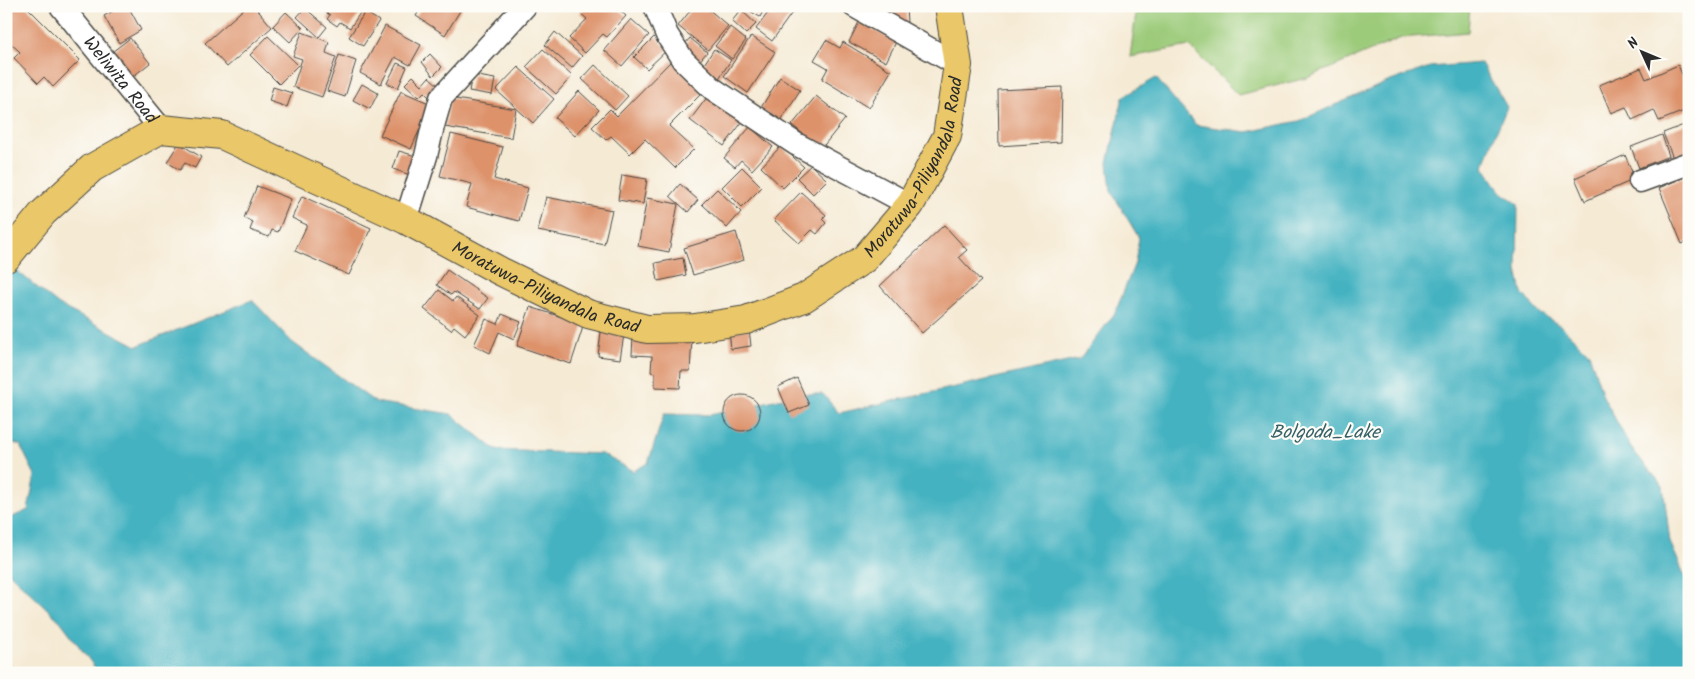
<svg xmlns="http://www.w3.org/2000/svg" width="1695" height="679" font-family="Kalam,sans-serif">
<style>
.green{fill:#9ccb7a;stroke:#647b52}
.water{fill:#45b2c1;stroke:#386e76}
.building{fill:#dd926a}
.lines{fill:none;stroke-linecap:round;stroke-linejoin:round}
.street-casing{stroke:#494844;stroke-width:25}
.primary-casing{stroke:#494844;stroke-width:30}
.street{stroke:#fff;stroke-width:22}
.primary{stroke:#eac769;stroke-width:28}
.labels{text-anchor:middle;stroke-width:4.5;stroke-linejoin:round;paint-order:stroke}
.street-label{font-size:18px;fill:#2b2b2b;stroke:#fdfcf7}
.water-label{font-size:19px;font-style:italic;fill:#356167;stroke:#fdfcf7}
</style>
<rect width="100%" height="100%" fill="#fdfcf7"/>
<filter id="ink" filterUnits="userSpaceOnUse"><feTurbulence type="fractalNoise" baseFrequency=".02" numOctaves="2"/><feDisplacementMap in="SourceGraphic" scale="10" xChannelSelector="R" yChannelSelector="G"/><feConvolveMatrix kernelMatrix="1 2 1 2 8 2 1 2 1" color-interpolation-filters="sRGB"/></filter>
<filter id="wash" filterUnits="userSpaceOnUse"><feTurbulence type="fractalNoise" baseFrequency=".0096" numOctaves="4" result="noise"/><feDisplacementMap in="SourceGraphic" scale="20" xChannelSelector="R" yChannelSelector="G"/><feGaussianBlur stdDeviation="1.12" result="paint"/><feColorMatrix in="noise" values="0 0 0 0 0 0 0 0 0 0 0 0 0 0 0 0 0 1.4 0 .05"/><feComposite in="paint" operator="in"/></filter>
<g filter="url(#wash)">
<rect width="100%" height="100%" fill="#f5ead4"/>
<!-- green -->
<path class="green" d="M1137 6H1470L1468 32 1401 38 1307 78 1238 95 1189 46 1130 57Z"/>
<!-- water -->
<path class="water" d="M1481 63 1507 107 1492 143 1484 166 1499 190 1518 204 1517 270 1522 293 1539 313 1561 326 1589 353 1603 396 1631 448 1663 486 1670 542 1689 586V673H99L61 622 6 570V520L28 510 35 475 20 445 6 441V262L59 305 137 346 252 300 292 342 375 402 451 414 496 450 602 454 633 471 648 463 664 414 710 415 800 394H823L839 413 1080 359 1115 313 1135 263 1139 238 1111 191 1108 163 1123 97 1156 78 1196 125 1247 132 1299 121 1385 83 1430 67Z"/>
<g id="blocks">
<!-- building -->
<path class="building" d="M6 6H29L28 8 80 60 53 87 44 77 38 83 14 58 20 52 6 39Z
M122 6H128L141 30 119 43 104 16Z
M247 6H254L272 27 227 67 205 43Z
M325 6H363L364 7 350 28 340 22 337 26 327 19 330 15 322 10Z
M422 6H463L445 35 416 16Z
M586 6H615L626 16 607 37 603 34 585 53 569 38 587 19 580 13Z
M694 6H705L728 26 708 50 678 26Z
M741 6H766L760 17Z
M773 6 796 7 772 41 756 29Z
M874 6H906L907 23Z
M305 8 327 27 319 37 297 17Z
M741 10 756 24 746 34 732 21Z
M286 12 303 28 290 42 273 26Z
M365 12 379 21 363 46 349 37Z
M631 19 649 35 622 66 604 50Z
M859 22 896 42 886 62 849 42Z
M385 26 421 45 410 65 395 57 381 84 360 73Z
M730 27 746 40 732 59 715 46Z
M302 32 329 42 326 53 336 57 322 97 293 87 302 59 293 56Z
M555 32 582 56 572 68 545 45Z
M268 36 298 65 279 84 250 55Z
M655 36 668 49 647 69 634 57Z
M751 36 775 52 748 93 724 76Z
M130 38 150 63 131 78 112 52Z
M690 38 707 52 698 63 684 45Z
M826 40 840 48 843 42 891 71 869 108 822 79 828 68 814 60Z
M543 49 572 76 556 94 526 67Z
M714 49 731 60 718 80 701 69Z
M430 54 442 67 433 76 422 62Z
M339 55 356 61 345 97 327 91Z
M672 60 704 91 669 126 694 149 675 168 645 139 630 154 611 136 606 140 592 127 610 109 617 116Z
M397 63 407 67 398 88 387 83Z
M595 65 628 96 615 110 582 79Z
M1678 65 1689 91V109L1659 121 1654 110 1632 120 1626 107 1611 113 1599 85 1641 68 1646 79Z
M518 67 554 99 533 123 496 90Z
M472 75 495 79 492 95 469 91Z
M413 76 422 85 429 77 439 86 429 97 424 92 419 97 405 84Z
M780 77 800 90 780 122 760 109Z
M362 84 378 93 370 109 353 100Z
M273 87 292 93 287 107 269 101Z
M1062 87 1061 142 999 146 998 90Z
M401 91 431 104 411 149 380 135Z
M579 91 599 110 575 136 555 118Z
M708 96 743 121 724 146 690 120Z
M816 96 845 119 821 149 792 125Z
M450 98 516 109 511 138 445 127Z
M1689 123V152L1673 158 1663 133Z
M750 127 773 147 752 170 741 160 735 167 724 158Z
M451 134 503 147 494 179 528 188 519 221 466 207 472 184 440 176Z
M1662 135 1669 156 1639 168 1631 147Z
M179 143 201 157 195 168 185 163 180 170 167 162Z
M781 146 804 167 783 188 761 167Z
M399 151 416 156 410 175 393 169Z
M1625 155 1635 179 1585 201 1575 178Z
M811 165 827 180 813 194 797 178Z
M742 167 762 187 742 207 722 187Z
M622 175 647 179 643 204 618 200Z
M1689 175V241L1682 244 1659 188Z
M680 184 698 200 688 212 670 196Z
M257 186 291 199 278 232 272 230 269 237 250 230 253 222 244 218Z
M717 189 741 212 727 228 702 204Z
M801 192 826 215 822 219 826 223 817 234 812 230 799 243 774 220Z
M302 196 371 228 349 275 295 251 307 225 292 218Z
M546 197 612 210 604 244 538 231Z
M647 198 678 204 669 252 638 246Z
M944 225 967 250 959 257 981 281 922 333 880 286Z
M736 232 744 260 693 275 684 248Z
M683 258 686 275 658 281 655 263Z
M447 270 488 298 480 309 454 292 451 295 437 285Z
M439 290 453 301 456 297 480 315 465 335 454 326 451 330 424 309Z
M530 307 584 324 571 364 517 346Z
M502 314 521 322 514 339 499 332 490 353 474 345 486 319 498 324Z
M749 329 751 346 731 349 729 331Z
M601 332 624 335 620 359 598 356Z
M633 336 692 338 690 371H681L680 388 655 387V373L651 372 652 356 632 355Z
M797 378 809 405 789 413 778 387Z
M724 413a18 18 0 1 1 36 0a18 18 0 1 1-36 0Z"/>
</g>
</g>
<g filter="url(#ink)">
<use href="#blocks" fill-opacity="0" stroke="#494844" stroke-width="1"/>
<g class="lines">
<defs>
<g id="street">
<path id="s1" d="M61 6 161 129"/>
<path d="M655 6 667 35 683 60 713 89 796 144 910 205"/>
<path d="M854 6 958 65"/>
<path d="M1640 181 1689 163"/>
<path d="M406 220 426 156 433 126 441 98 525 6"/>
</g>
<g id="primary">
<path id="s2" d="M6 258 43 213 92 168 161 129 222 135 406 220 500 271 588 314 647 329 695 328 746 320 804 298 864 259 910 205 947 136 958 65 949 6"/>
</g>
</defs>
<!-- street casing -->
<use href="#street" class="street-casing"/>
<!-- primary casing -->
<use href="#primary" class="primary-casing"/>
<!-- street -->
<use href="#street" class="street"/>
<!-- primary -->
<use href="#primary" class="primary"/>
</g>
</g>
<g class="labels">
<!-- street labels -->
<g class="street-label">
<text dy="6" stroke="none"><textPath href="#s1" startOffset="95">Weliwita Road</textPath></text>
<text dy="6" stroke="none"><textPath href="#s2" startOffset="1074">Moratuwa-Piliyandala Road</textPath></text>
<text dy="6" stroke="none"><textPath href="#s2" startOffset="624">Moratuwa-Piliyandala Road</textPath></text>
</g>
<!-- water labels -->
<g class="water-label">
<text x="1325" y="438">Bolgoda_Lake</text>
</g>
</g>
<!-- margin -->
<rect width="1695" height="679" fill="none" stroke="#fdfcf7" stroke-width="25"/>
<!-- north arrow -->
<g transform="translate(1642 52) rotate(314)" stroke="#fdfcf7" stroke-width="4" paint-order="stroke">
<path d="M0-4L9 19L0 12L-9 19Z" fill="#2b2b2b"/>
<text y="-8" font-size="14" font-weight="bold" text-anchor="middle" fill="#2b2b2b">N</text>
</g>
</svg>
